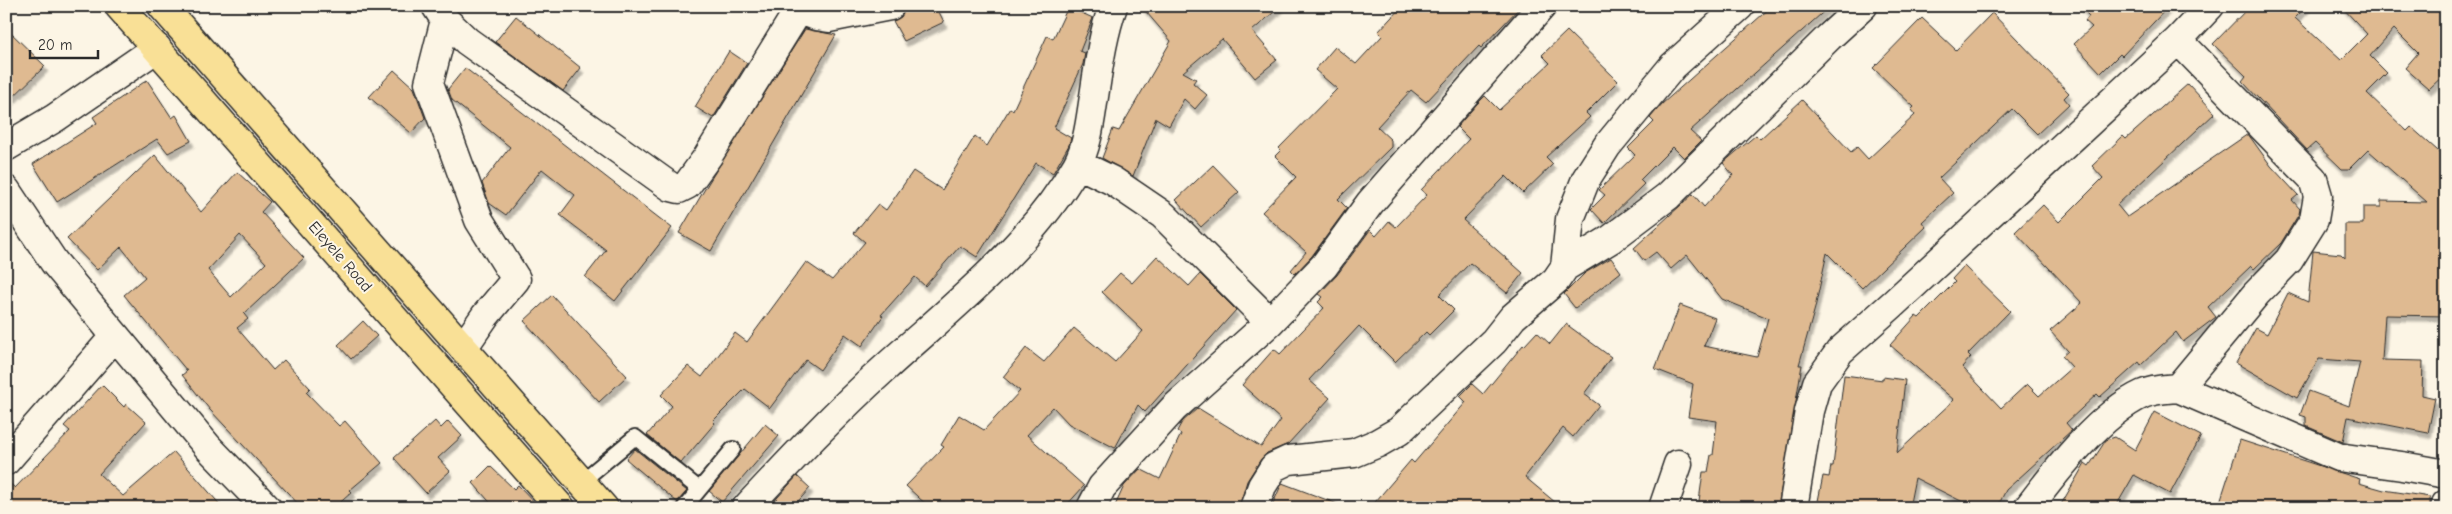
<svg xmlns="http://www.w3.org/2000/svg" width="2452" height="514" font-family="'Comic Neue',sans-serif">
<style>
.building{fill:#dfba91;stroke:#2b2b2b;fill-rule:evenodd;filter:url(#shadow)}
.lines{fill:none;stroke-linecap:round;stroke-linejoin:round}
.service-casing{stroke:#2b2b2b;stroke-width:18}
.minor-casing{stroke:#2b2b2b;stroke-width:31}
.primary-casing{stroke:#2b2b2b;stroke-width:31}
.service{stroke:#fcf5e5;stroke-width:14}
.minor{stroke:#fcf5e5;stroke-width:28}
.primary{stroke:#f9e096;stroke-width:28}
.labels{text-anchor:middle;stroke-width:4;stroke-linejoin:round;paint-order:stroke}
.street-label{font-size:16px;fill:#2b2b2b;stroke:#fcf5e5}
</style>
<defs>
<filter id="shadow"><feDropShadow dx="3" dy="5.5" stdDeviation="1" flood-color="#0004"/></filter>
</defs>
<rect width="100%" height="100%" fill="#fcf5e5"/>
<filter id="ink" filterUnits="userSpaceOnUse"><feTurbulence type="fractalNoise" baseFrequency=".02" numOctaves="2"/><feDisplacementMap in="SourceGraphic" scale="10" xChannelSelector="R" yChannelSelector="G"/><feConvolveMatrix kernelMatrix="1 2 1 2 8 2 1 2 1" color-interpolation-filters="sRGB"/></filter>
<g filter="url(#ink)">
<!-- building -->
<path class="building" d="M907 6H936L944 22 904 41 893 21 901 17Z
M1141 6H1281L1252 31 1277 60 1255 78 1222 39 1183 72 1196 79 1193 83 1207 95 1195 109 1184 99 1169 126 1156 118 1133 176 1102 158 1113 129 1119 131 1171 41Z
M1402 6H1521L1481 48 1479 46 1426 102 1411 90 1377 127 1391 140V147L1338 199 1347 208 1312 256 1295 274 1291 270 1306 252 1262 212 1296 177 1275 156 1281 150 1279 148 1337 89 1315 70 1335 47 1356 64 1382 36 1378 32Z
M1772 6H1830L1690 131 1701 141 1684 158 1673 147 1640 180 1644 184 1604 223 1591 209 1605 195 1599 190 1635 155 1628 148 1654 122 1650 118 1662 104Z
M2079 6H2169L2122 56 2120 54 2101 73 2074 44 2092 27 2085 21 2089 16Z
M2250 6H2307L2295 18 2341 60 2367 34 2341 6H2446V73L2429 89 2405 68 2418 53 2394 29 2370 56 2387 73 2367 93 2407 131 2411 127 2446 158V316L2385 315 2382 360 2423 361 2422 395 2435 398 2428 433 2348 417 2343 442 2306 426V417L2300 415 2309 391 2349 406 2360 362 2319 359 2297 398 2236 363 2256 328 2267 334 2288 293 2308 302 2313 251 2341 254 2345 258V224H2363V207H2381V201L2427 202 2368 150 2349 169H2342L2315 143 2307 150 2242 81 2246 76 2213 44Z
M1068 7 1093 18 1080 51 1085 53 1083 64 1054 128 1071 138 1069 145 1053 173 1036 163 977 257 960 246 925 286 915 277 881 315 883 316 862 346 845 334 820 370 806 360 770 408 745 389 713 421 715 423 681 463 647 435 672 406 661 395 688 366 702 377 735 333 747 342 806 262 832 280 865 242 854 233 878 204 886 210 913 171 942 190 975 136 987 146 1010 108 1013 110 1047 36 1053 39Z
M1992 13 2069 93 2064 98 2069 104 2037 134 2012 109 1939 178 1953 193 1922 222 1926 227 1862 288 1827 253 1815 308 1799 365H1802L1778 508H1698L1703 472H1708L1711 455H1713L1717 421 1688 417 1693 384 1655 369 1680 305 1715 318 1704 346 1757 357 1768 318 1722 299 1687 255 1671 269 1656 252 1644 261 1634 248 1693 194 1704 207 1733 175 1723 163 1756 135 1760 139 1802 100 1851 152 1857 147 1868 159 1915 115 1911 110 1914 107 1873 68 1922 18 1956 50Z
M516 16 581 68 563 91 495 42Z
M6 28 45 66 6 104Z
M805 29 836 35 711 251 679 233 709 182Z
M1567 31 1618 81 1586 113 1590 117 1546 157 1553 164 1523 193 1506 176 1463 220 1523 273 1507 293 1470 263 1439 295 1454 310 1429 335 1426 332 1395 362 1359 326 1309 380 1330 398 1288 444 1267 453 1261 459 1247 481 1239 508H1114L1124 486 1140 469 1160 479 1181 434 1177 431 1182 422 1198 408 1261 447 1281 420 1242 385 1274 349 1280 354 1324 308 1318 302 1323 297 1319 294 1337 275 1370 230 1376 236 1389 221 1396 227 1427 195 1421 190 1469 139 1457 127 1476 105 1485 96 1499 110 1550 63 1542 55Z
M729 51 747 63 713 118 695 107Z
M465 68 672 228 615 301 585 277 606 250 560 215 575 195 542 169 506 215 489 203 482 183 510 147 452 100 448 89Z
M394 70 414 88 425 118 411 133 369 97Z
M147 80 172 118 176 115 191 141 168 153 157 139 57 202 33 164 97 123 93 117Z
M2188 84 2215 113 2117 205 2127 217 2248 134 2271 166 2298 195 2292 200 2300 209 2299 214 2281 243 2254 269 2251 266 2208 307 2216 317 2183 342 2176 332 2141 365 2139 362 2100 397 2097 394 2066 423 2072 430 2006 490 1997 508H1975L1915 478 1909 508H1854L1818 501 1823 476 1829 477 1831 466H1833L1844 375 1883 380V377L1905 380 1897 453 1954 400 1890 345 1916 316 1919 318 1955 282 1952 279 1964 266 2010 311 1968 354 1971 357 1962 367 2001 408 2027 384 2039 396 2072 367 2062 356 2068 351 2050 331 2082 303 2015 232 2043 205 2059 222 2103 178 2092 166 2123 136 2126 139Z
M155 155 201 212 237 172 270 202 261 212 304 258 244 314 248 319 237 328 273 370 284 360 310 388 306 392 339 426 345 421 382 463 350 490 352 492 334 508H302L210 410 182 375 187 371 124 295 145 277 121 247 97 270 67 239ZM240 235 266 263 231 297 208 270Z
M1213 165 1239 192 1201 227 1176 200Z
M1157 256 1189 286 1200 274 1236 310 1145 412 1138 405 1115 448 1069 424 1053 407 1027 435 1084 486 1064 508H930L906 486 944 447 941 445 959 415 984 430 1020 391 1003 377 1026 348 1044 362 1074 328 1115 362 1143 331 1102 292 1120 273 1132 283Z
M1611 258 1621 272 1575 308 1564 294 1585 273Z
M552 295 627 376 599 402 524 321Z
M363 321 377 336 351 359 338 345Z
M1566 324 1611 357 1584 394 1599 405 1573 437 1563 428 1525 477 1562 508H1370L1411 460 1414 463 1466 402 1460 396 1472 384 1483 394 1523 345 1524 346 1537 332 1550 344Z
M102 385 124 407 126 404 146 422 99 474 123 496 174 452 223 508H6V480L15 488 70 431 64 426Z
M2155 412 2201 436 2170 494 2134 475 2115 508H2059L2085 463 2089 466 2106 440 2115 437 2135 450Z
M435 421 441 428 448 421 462 436 438 458 450 471 426 493 394 458Z
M765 424 779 436 722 502 709 491Z
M2240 440 2360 479 2359 483 2384 490 2430 497V508H2218Z
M635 449 687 491 677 502 626 459Z
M490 466 514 489 518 485 540 508H495L473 483Z
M797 476 810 488 792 508H768Z
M1282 483 1343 506V508H1271Z"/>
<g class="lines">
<defs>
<path id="service" d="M581 482 635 437 699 489
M684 508 733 449"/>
<path id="minor" d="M436 6 445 20 467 41 671 187 679 189 687 185 708 156 798 11H803L816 16 829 18 890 6
M445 20 429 83 479 220 516 279 485 316 463 348
M6 147 55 118 157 48
M1078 164 1113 181 1163 215 1270 322
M6 190 54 262 207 446 267 508
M1565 267 1611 239 1668 196 1829 37 1863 6
M2178 388 2338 457 2402 466 2446 474
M6 461 115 336
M746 508C791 460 836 412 885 368 953 306 1031 246 1077 165 1087 147 1090 123 1093 103 1098 71 1102 37 1113 6
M1091 508 1102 487 1174 408 1270 322 1324 266 1370 203 1542 6
M1254 508 1262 486 1274 467 1289 460 1354 453 1378 443 1399 431 1494 341 1513 317 1556 280 1565 267 1570 219 1586 179 1607 146 1673 66 1740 6
M1663 508 1678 464
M1793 508 1809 411 1817 383 1840 351 1894 303 2178 40 2210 6
M2028 508C2056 471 2101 413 2143 394 2154 389 2167 389 2178 388L2256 294 2289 260 2314 220 2318 196 2313 179 2178 40
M2445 508 2446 504"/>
<path id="primary" d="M119 6 561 508
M162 6 604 508"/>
</defs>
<!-- service casing -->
<use href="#service" class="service-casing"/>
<!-- minor casing -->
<use href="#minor" class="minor-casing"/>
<!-- primary casing -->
<use href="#primary" class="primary-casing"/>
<!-- service -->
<use href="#service" class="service"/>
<!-- minor -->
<use href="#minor" class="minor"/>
<!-- primary -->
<use href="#primary" class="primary"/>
</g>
</g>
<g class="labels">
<!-- street labels -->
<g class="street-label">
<text transform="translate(341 256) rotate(49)" y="6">Eleyele Road</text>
</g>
</g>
<!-- margin -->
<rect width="2452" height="514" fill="none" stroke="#fcf5e5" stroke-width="25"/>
<rect x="12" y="12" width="2427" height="489" fill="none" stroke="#2b2b2b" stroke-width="2" filter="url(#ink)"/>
<!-- scale -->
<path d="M30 50v8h68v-8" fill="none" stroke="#2b2b2b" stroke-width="2.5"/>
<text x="38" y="50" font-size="15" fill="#2b2b2b" stroke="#fcf5e5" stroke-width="4" paint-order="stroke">20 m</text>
</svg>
